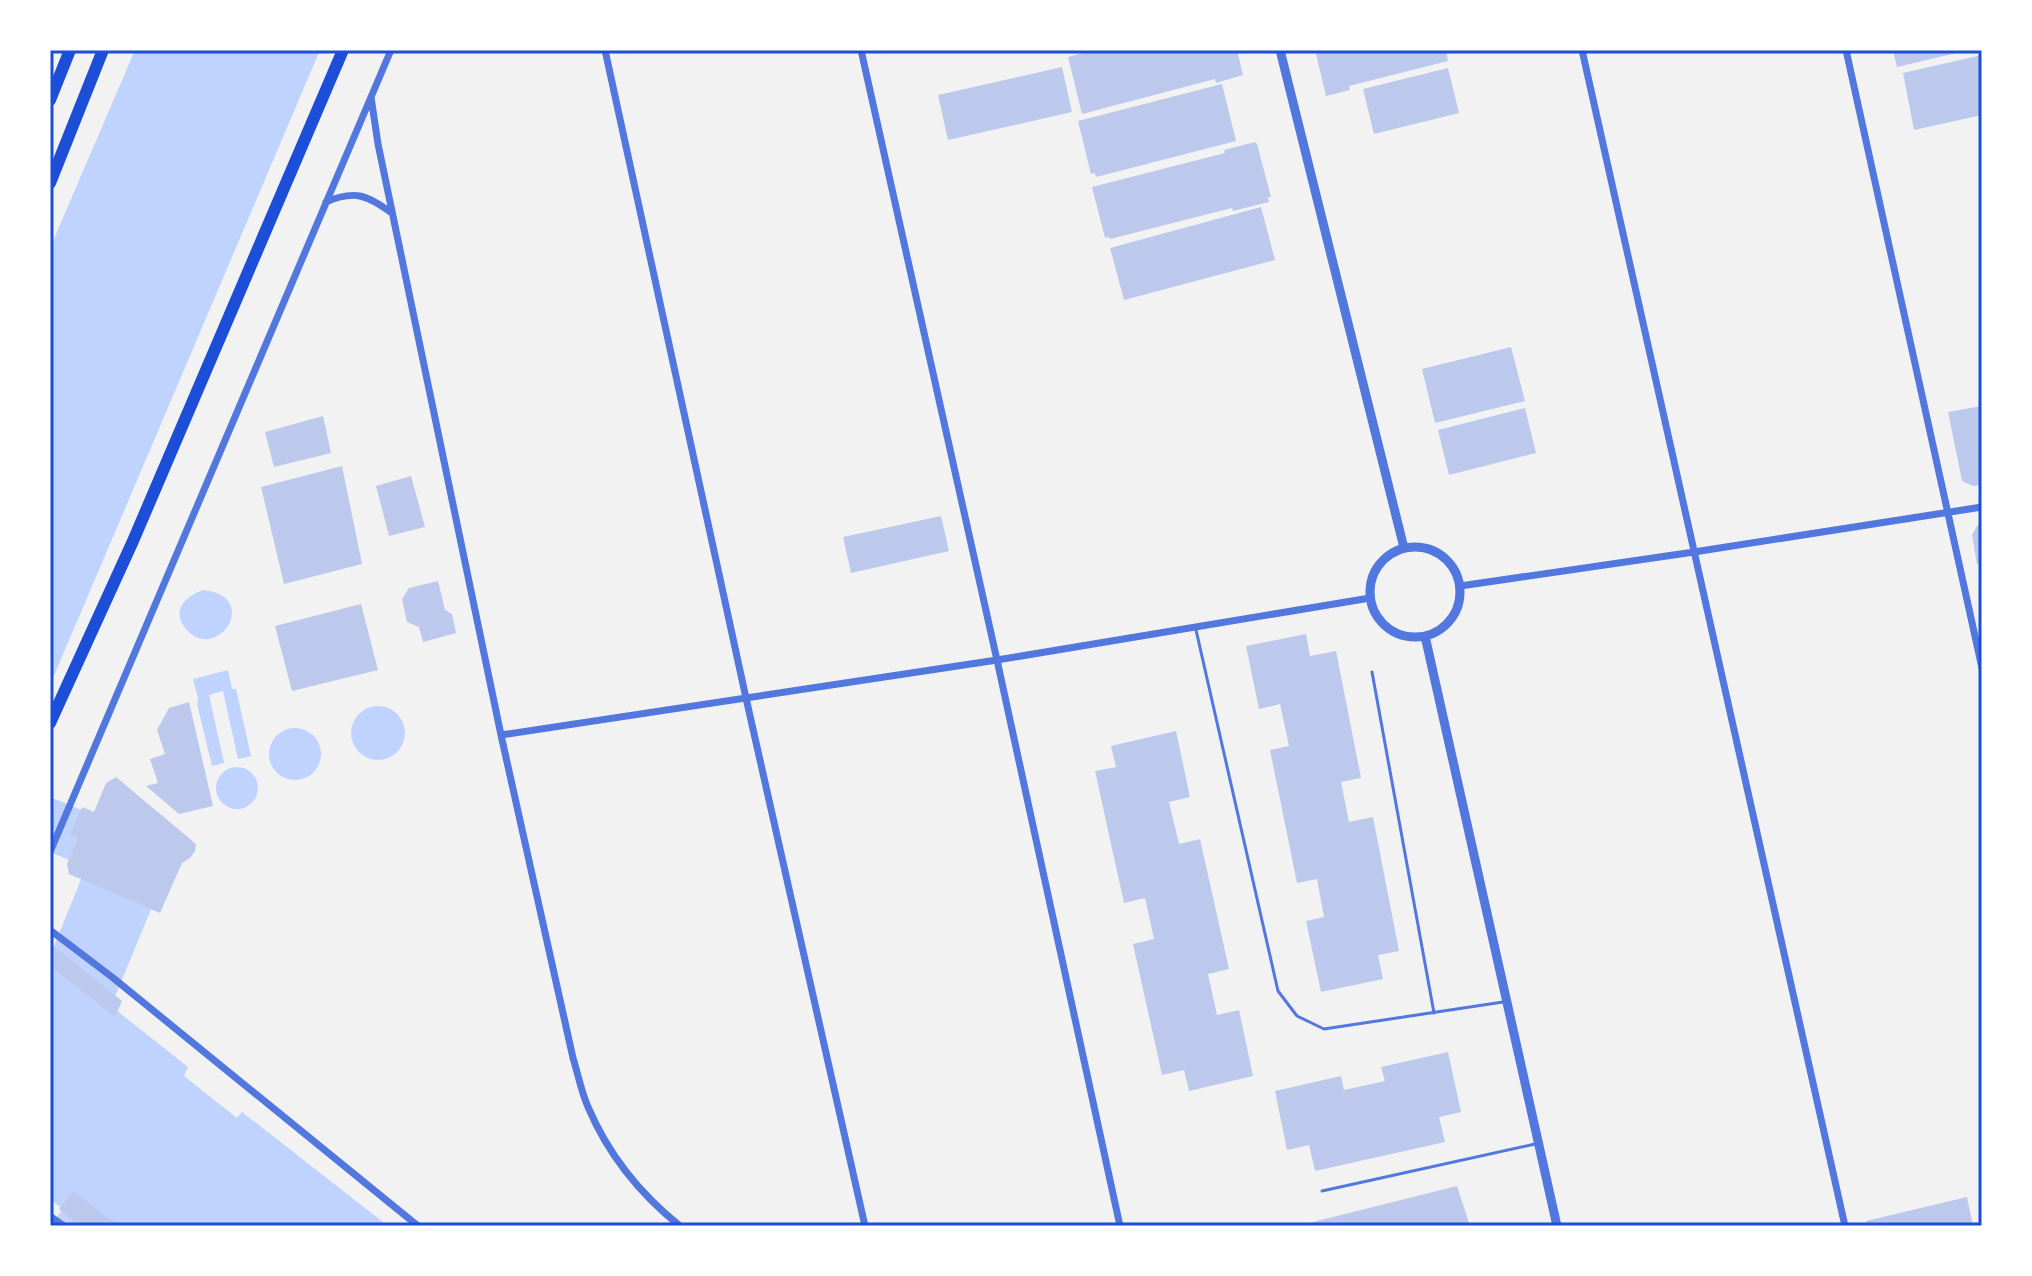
<svg xmlns="http://www.w3.org/2000/svg" width="2032" height="1276" font-family="'Sofia Sans Condensed',sans-serif">
<style>
.water{fill:#bfd3fe}
.building{fill:#bdc9ec}
.lines{fill:none;stroke-linecap:round;stroke-linejoin:round}
.service{stroke:#5277de;stroke-width:3}
.minor{stroke:#5277de;stroke-width:7}
.tertiary{stroke:#5277de;stroke-width:9}
.motorway{stroke:#1d4ed8;stroke-width:12}
.neatline{fill:none;stroke:#1d4ed8;stroke-width:3}
</style>
<rect width="100%" height="100%" fill="#f2f2f2"/>
<!-- water -->
<path class="water" d="M135 50H320L50 685V248Z
M203 590C263 596 216 666 185 628 171 610 186 596 203 590Z
M228 670 232 689H236L251 756 238 759 223 691 209 695 224 763 212 766 197 704 198 698 193 679Z
M351 733a27 27 0 1 1 54 0a27 27 0 1 1-54 0Z
M269 754a26 26 0 1 1 52 0a26 26 0 1 1-52 0Z
M216 788a21 21 0 1 1 42 0a21 21 0 1 1-42 0Z
M50 797 176 849 111 1006 188 1067 184 1076 237 1118 242 1112 388 1226H50L63 1209 50 1199V956L86 867 50 852Z"/>
<!-- building -->
<path class="building" d="M1094 50H1237L1243 75 1216 83 1215 79 1082 114 1068 57Z
M1331 50 1341 51 1446 50 1448 61 1349 86 1350 90 1326 96 1316 54Z
M1893 50H1965V51L1897 67Z
M1982 55V115L1914 130 1903 73Z
M1062 67 1072 112 948 140 938 95Z
M1448 68 1459 113 1374 134 1363 89Z
M1222 84 1236 141 1096 177 1095 173 1091 174 1078 121Z
M1255 142 1257 144 1271 197H1268L1269 202 1233 211 1232 208 1110 239 1109 237 1105 238 1092 187 1225 153 1224 150Z
M1261 207 1275 260 1124 300 1110 248Z
M1511 347 1525 401 1435 423 1422 369Z
M1982 406V485L1973 486 1962 481 1948 412Z
M1525 408 1536 453 1449 475 1438 430Z
M323 416 331 453 274 467 265 432Z
M342 466 362 564 284 584 261 487Z
M411 476 425 527 389 536 376 486Z
M941 516 949 551 851 573 843 537Z
M1982 524V563L1977 564 1972 535 1977 526Z
M438 581 445 610 452 614 456 633 423 642 419 627 407 622 402 599 409 588Z
M361 604 378 670 292 691 275 626Z
M1306 634 1310 656 1336 651 1361 778 1341 782 1349 822 1373 817 1399 951 1378 955 1383 979 1321 992 1306 921 1324 917 1317 879 1297 883 1270 750 1289 746 1280 704 1259 709 1246 646Z
M189 702 213 806 179 814 146 786 158 783 150 759 165 754 157 730 169 708Z
M1176 731 1190 797 1169 802 1179 844 1200 839 1229 969 1208 974 1217 1015 1239 1010 1253 1076 1189 1091 1184 1070 1162 1075 1133 944 1154 939 1145 898 1124 903 1095 771 1116 767 1111 746Z
M116 777 196 844 195 851 190 858 182 863 160 913 69 874 67 864 78 838 70 835 82 807 94 812 106 783Z
M50 943 122 1001 115 1017 50 966Z
M1448 1052 1461 1112 1439 1117 1445 1142 1315 1171 1309 1145 1287 1150 1275 1091 1341 1076 1344 1090 1385 1081 1381 1067Z
M1457 1186 1470 1226H1301V1225Z
M73 1191 119 1226H80L59 1209Z
M1967 1197 1973 1226H1867L1866 1221Z"/>
<g class="lines">
<!-- service -->
<path class="service" d="M1196 630 1278 991 1297 1016 1324 1029 1503 1002
M1372 672 1434 1013
M1322 1191 1535 1144"/>
<!-- minor -->
<path class="minor" d="M605 50 746 698 865 1226
M861 50 997 660 1120 1226
M1582 50 1845 1226
M1846 50 1982 668
M371 97 378 144 501 735 573 1058C578 1074 581 1091 588 1107 608 1154 640 1194 680 1226
M326 202C356 189 367 196 392 213
M1460 586 1694 552 1982 507
M501 735 997 660 1370 598
M50 852 391 50
M50 930 112 977 418 1226
M50 1216 64 1226"/>
<!-- tertiary -->
<path class="tertiary" d="M1280 50 1404 548
M1370 592a45 45 0 1 1 90 0a45 45 0 1 1-90 0Z
M1425 636 1557 1226"/>
<!-- motorway -->
<path class="motorway" d="M50 100 70 50
M50 183 103 50
M50 723 133 541 343 50"/>
</g>
<!-- border -->
<rect width="2032" height="1276" fill="none" stroke="#ffffff" stroke-width="104"/>
<rect x="52" y="52" width="1928" height="1172" class="neatline"/>
</svg>
